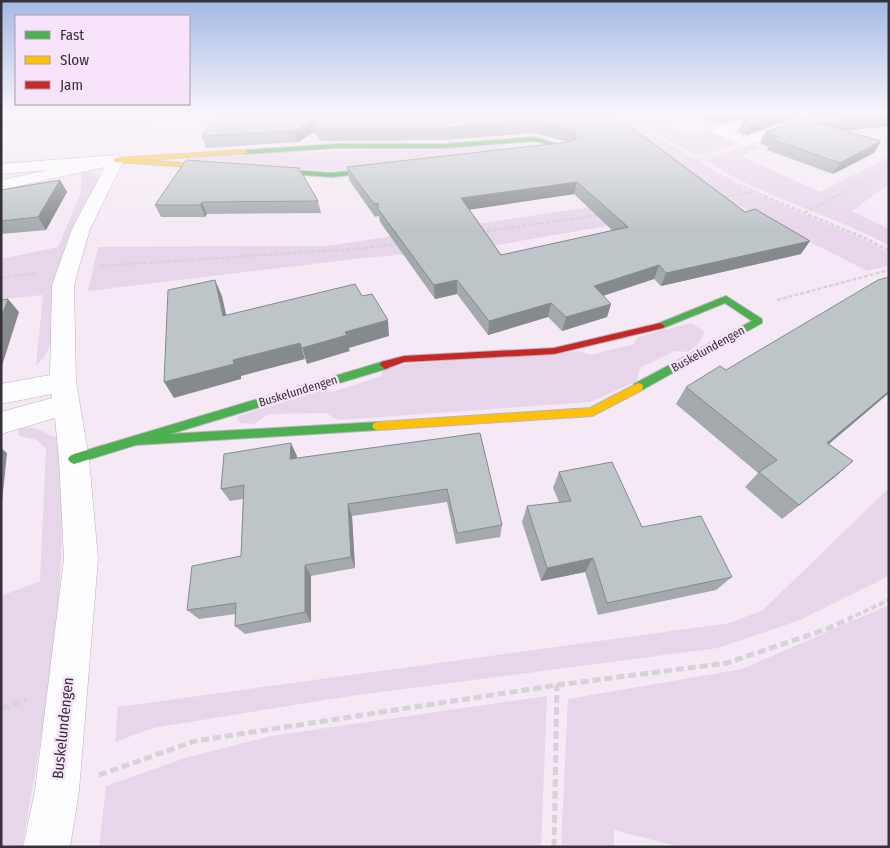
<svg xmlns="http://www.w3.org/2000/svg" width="890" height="848" font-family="'Fira Sans Condensed',sans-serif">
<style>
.green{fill:#e7d6ea}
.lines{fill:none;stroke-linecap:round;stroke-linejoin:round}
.street-casing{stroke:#bbb4bc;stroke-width:1}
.fast-casing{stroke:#bbb4bc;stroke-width:2}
.slow-casing{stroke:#bbb4bc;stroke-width:2}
.jam-casing{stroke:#bbb4bc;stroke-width:2}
.path-far3{stroke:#d6d3d6;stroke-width:2;stroke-dasharray:2.5 1;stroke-linecap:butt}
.path-far2{stroke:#d6d3d6;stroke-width:2.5;stroke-dasharray:4 2;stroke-linecap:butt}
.path-far1{stroke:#d6d3d6;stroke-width:4;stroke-dasharray:5.5 3;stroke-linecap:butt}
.path{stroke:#d6d3d6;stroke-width:5;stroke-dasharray:8 4;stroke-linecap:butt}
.street{fill:#fdfcfe;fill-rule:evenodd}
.fast{fill:#4caf50;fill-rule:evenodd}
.slow{fill:#ffc107;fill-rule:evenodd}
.jam{fill:#c62828;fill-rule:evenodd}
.wall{fill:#a3a9ac;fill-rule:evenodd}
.shaded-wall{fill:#858a8c}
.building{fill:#bec5c8;stroke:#858a8c;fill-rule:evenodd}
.labels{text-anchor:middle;stroke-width:5;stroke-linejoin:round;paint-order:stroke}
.street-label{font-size:12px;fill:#373038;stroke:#f7e4fa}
.near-street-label{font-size:15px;fill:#373038;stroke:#f7e4fa}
</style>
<rect width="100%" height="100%" fill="#f4e9f5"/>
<!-- green -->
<path class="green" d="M1 114H282L1 127Z
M627 114H648L647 116 680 133 708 131 732 141 734 144 705 155H695L631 119Z
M653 140 665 144 737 186 865 240 889 253V266L867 271 735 204 479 248 363 258 88 291 98 247 326 246 714 189 639 142Z
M503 144 504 147 498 150 442 160C428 156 409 157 397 164L332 171 238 165C222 156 202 164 187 160L189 156 290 151 298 153Z
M752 145 760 146 741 156 820 192 889 157V184L852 211 889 229V245C829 214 763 197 706 161L708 158Z
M89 171 98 175 99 180C74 217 56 260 53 305 52 325 55 352 36 365L43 295 1 299V259L58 247 81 193 82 172Z
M691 323 704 331 702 338 697 345 688 352 675 351 640 368 637 381 590 402 338 420 326 413 269 414 254 424 240 423 237 417 319 388 332 392 382 376V370L406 364 578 351 590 355 634 344 638 337Z
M18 427 35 428 57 438C73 575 46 712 22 847H1V596L40 581 46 449 37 440 19 436Z
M889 488V576L800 620 718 648 350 696 153 728 115 742 118 707 730 623 763 610Z
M889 605V847H680L614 830V847H561L568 699 742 669Z
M547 696 541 847H99L106 786 185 758 271 736Z"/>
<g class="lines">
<defs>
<path id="street" d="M768 114H790L788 117 732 131 746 137 811 114H829L827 117 745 146 713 133 711 130 713 127Z
M116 155 121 157 124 160 90 229 74 285 76 382 89 459 98 559 79 791 70 847H23L35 791 64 559 59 459 55 418 1 434V412L52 398V394L1 404V384L50 375 52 285 72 229 105 167 1 190V180L48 170 1 174V164Z"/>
<path id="fast" d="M535 137 569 148 566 150 332 177 192 167 189 165 192 163 332 173 557 147 535 141 443 148H336L245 154 242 152 245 150 336 144H443Z
M726 296 762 319V323L642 390H634L633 387 634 384 752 321 725 303 663 328H657L655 326 657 324Z
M385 361 390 365 389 368 170 434 378 422 382 423 384 426 382 429 378 430 136 445 74 464 70 462 68 459 70 456 74 454Z"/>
<path id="slow" d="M245 150 247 151V153L145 160 194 164V166L192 167 116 162 113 160 116 158Z
M638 383 642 384 643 387 642 390 592 416 378 430 374 429 372 426 374 423 378 422 590 408Z"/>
<path id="jam" d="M660 323 665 326 663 328 554 354 404 362 385 369 380 365 381 362 404 356 554 348Z"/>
</defs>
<!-- street casing -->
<use href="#street" class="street-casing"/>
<!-- fast casing -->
<use href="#fast" class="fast-casing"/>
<!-- slow casing -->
<use href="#slow" class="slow-casing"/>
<!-- jam casing -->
<use href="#jam" class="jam-casing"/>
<!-- path-far3 -->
<path class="path-far3" d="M622 114 625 120 734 183 767 197
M643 139 657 138
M697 161 711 155
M722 197 755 192
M834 197 889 167"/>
<!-- path-far2 -->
<path class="path-far2" d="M764 196 867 239 889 251
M721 197 730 196
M804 213 836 196
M481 232 599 215
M101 266 367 248 398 244
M1 278 35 273
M777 300 889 270"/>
<!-- path-far1 -->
<path class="path-far1" d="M848 619 889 600"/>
<!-- path -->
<path class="path" d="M1 708 27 700
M99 775 195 741 557 685 727 663 827 629 851 618
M554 847 557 685"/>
<!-- street -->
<use href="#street" class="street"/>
<!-- fast -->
<use href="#fast" class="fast"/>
<!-- slow -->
<use href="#slow" class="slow"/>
<!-- jam -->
<use href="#jam" class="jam"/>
</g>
<!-- wall -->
<path class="wall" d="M614 114 801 254 661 286 654 279 603 296 611 304 607 317 562 331 548 317 488 335 457 294 435 299 380 222 379 216 375 217 349 180 347 167 567 142 535 133 443 140 321 141 314 132 298 142 206 148 202 136 355 115ZM574 194 613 231 501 255 469 209Z
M696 114H761L717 124 696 115Z
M771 114H806L746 135 738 131 743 121Z
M889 126 844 131 881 141 874 153 833 174 767 150 768 147 760 143 765 132Z
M299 168 318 201 321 213 207 214 205 217H161L155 205Z
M60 180 67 192 46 230 1 234V190Z
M889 277V393L829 444 853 461 782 519 745 487 758 473 676 404 686 387 726 370Z
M480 433 502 525 500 537 456 544 447 502 352 516 355 568 311 576V622L245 634 235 626 236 614 199 619 187 610 241 556 243 499 230 501 221 489 297 456V458Z
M559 472 642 527 732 577 716 590 598 615 585 572 541 581 522 522 527 506 559 502 553 488Z"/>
<!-- shaded-wall -->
<path class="shaded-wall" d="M721 114H761L717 124Z
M781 114H806L746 135 751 124Z
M889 116V126L812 134 818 123Z
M312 120 314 132 298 142 295 131Z
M881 141 874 153 833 174 840 163Z
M60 180 67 192 46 230 38 217Z
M577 182 574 194 461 211V198Z
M202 202 207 214 205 217 200 205Z
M810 241 801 254 661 286 666 273Z
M659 265 654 279 590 300 594 286Z
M215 280 222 296 230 332 223 316Z
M457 280V294L435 299 434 285Z
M8 299 19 312 1 369V318Z
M551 303 548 317 488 335 489 321Z
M611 304 607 317 562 331 566 317Z
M388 320 389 336 349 348 350 351 307 364 302 348 345 332Z
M300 343 305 359 241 376V379L174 398 164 382 233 360Z
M889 391V393L811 459 827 443Z
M291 443 297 456 296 472 290 459Z
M1 448 7 453 1 512Z
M853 461 835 477 782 519 799 505Z
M348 504 352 516 355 568 351 557Z
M593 558 585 572 541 581 547 568Z
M305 565 311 576V622L305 612Z"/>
<!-- building -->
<path class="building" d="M217 114H355V115L417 114H614L745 212 755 209 810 241 666 273 659 265 594 286 611 304 566 317 551 303 489 321 457 280 434 285 378 209V203L374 204 347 167 568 142 575 140 577 135 574 131 536 122 443 128 319 129 312 120 295 131 202 136ZM577 182 628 227 501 255 461 198Z
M771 114H781L751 124 743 121Z
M817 114H889V116L818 123 881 141 840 163 772 139 777 137 765 132Z
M186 160 299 168 318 201 202 202 200 205H155Z
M60 180 38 217 1 221V190Z
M889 277V391L827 443 853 461 799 505 759 472 777 460 686 387 720 366 726 370 878 280Z
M215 280 223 316 355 284 362 296 372 294 388 320 345 332 347 335 302 348 300 343 233 360 234 364 164 382 168 290Z
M8 299 1 318V300Z
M480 433 502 525 457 533 447 489 348 504 351 557 305 565V612L235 626 236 603 187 610 192 566 241 556 244 485 221 489 224 454 291 443 290 459Z
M612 462 642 527 701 516 732 577 607 603 593 558 547 568 527 506 571 501 559 472Z"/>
<!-- sky -->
<linearGradient id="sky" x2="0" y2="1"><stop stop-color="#a3b9e4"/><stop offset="0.49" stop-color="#faf5fa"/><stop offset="1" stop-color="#faf5fa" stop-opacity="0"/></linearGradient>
<rect width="890" height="232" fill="url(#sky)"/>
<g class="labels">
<!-- street labels -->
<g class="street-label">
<text transform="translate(708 349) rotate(-29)" y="4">Buskelundengen</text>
<text transform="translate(298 391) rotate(-17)" y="4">Buskelundengen</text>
</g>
<!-- near-street labels -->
<g class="near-street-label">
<text transform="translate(63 728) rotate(-84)" y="5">Buskelundengen</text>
</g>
</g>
<!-- border -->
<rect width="890" height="848" fill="none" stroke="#373038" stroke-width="5"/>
<!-- legend -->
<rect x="15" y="15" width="175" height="90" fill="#f7e4fa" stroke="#aa9cac"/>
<rect x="25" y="31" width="25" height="8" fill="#4caf50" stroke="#aa9cac"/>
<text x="60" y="40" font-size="15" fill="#373038">Fast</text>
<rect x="25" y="56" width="25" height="8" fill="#ffc107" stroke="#aa9cac"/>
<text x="60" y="65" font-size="15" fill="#373038">Slow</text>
<rect x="25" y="81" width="25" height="8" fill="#c62828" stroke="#aa9cac"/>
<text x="60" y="90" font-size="15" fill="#373038">Jam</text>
</svg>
